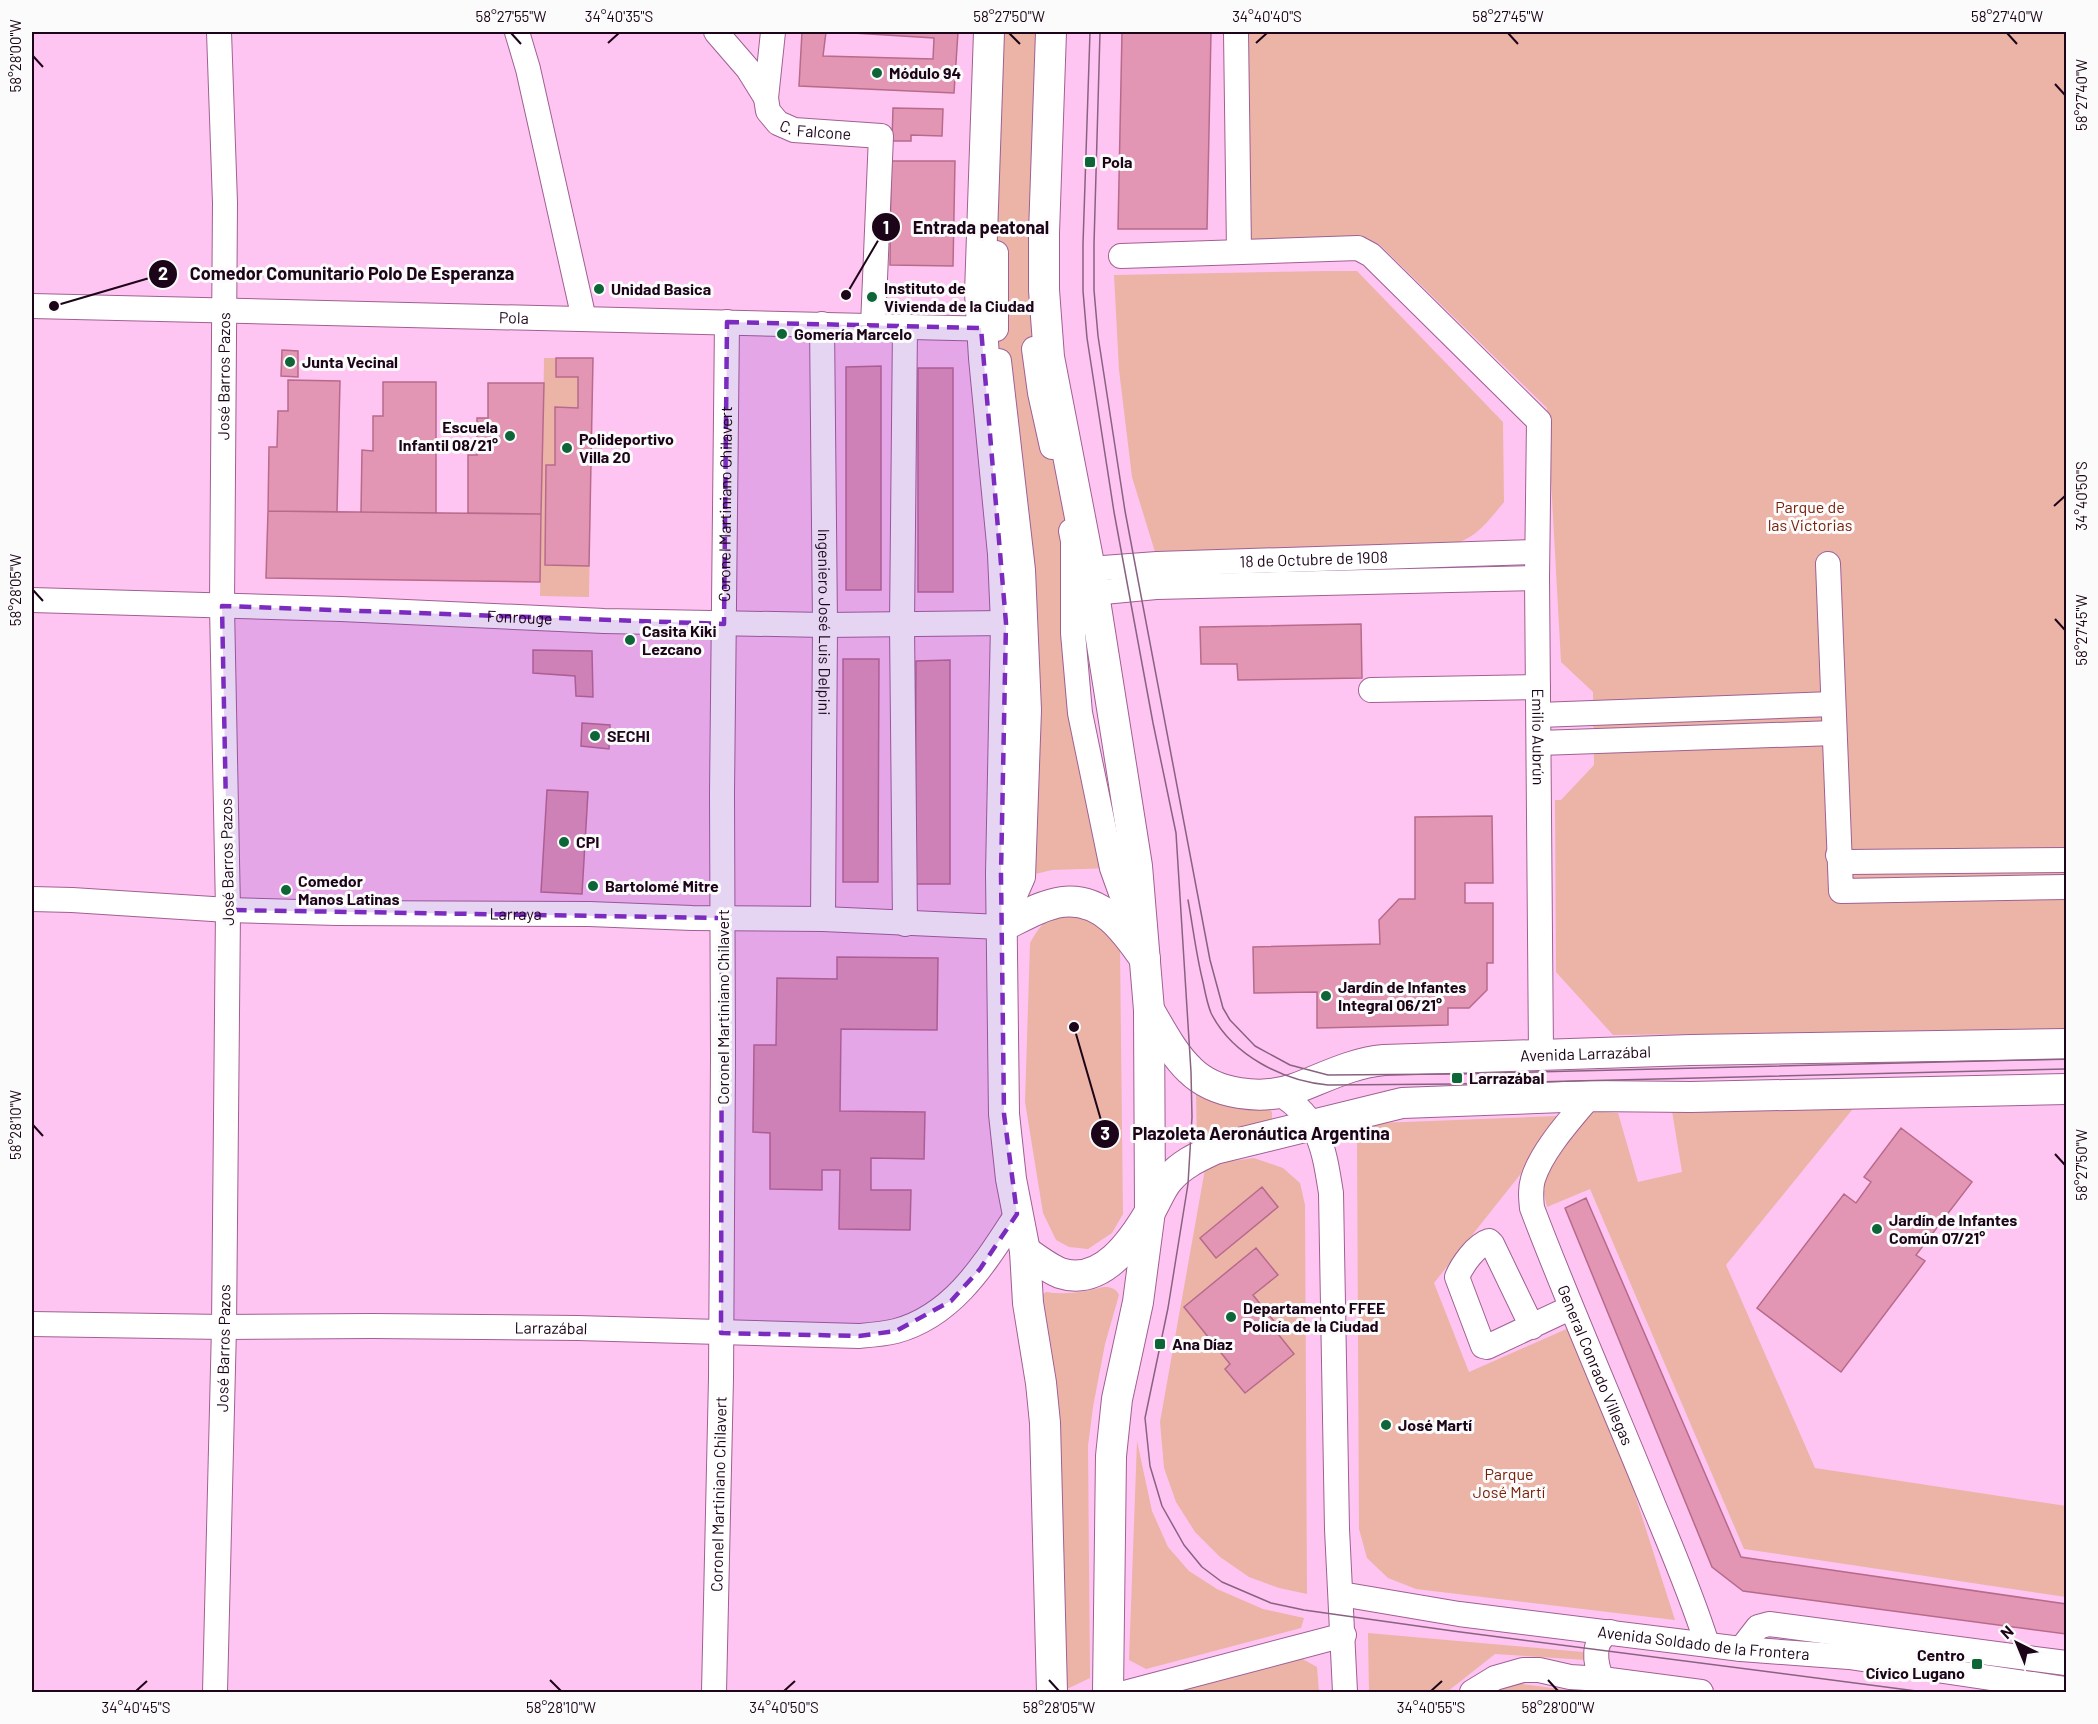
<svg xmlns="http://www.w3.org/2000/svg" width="2098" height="1724" font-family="Barlow,sans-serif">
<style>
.green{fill:#ebb4a7}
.building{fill:#e296b4;stroke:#b86a8b;stroke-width:1.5}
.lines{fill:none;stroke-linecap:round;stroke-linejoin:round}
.minor-casing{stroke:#9f6093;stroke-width:26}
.major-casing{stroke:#9f6093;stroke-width:32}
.minor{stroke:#fff;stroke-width:24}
.major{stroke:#fff;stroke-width:30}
.tram{stroke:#896281;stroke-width:1.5}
.marked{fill:#7b2cbf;fill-opacity:0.2;stroke:#7b2cbf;stroke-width:4.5;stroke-dasharray:12 8;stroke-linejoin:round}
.ticks{fill:none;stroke:#1c0518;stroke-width:2}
.poi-dot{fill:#0e6638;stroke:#fbfbfb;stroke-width:2}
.labels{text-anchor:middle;stroke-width:6;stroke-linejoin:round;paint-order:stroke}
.poi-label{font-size:16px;font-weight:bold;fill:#1c0518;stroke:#fbfbfb;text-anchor:start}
.street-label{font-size:16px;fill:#1c0518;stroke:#fbfbfb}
.park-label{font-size:16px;fill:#771d08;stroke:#fbfbfb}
.leader{fill:none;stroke:#1c0518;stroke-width:2}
.callout-dot{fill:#1c0518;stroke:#fbfbfb;stroke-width:2}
.mark-label{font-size:18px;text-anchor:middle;font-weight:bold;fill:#fff}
.callout-label{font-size:18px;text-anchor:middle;font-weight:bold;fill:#1c0518;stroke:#fbfbfb;stroke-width:6;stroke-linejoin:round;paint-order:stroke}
.neatline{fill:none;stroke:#1c0518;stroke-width:2}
.ticks-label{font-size:15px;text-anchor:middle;fill:#1c0518}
</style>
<rect width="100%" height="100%" fill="#fec5f2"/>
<!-- green -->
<path class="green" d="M1003 32H1038L1073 541V633L1112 868 1052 870 1023 877 995 293Z
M1243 32H2066V1030L1613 1035 1556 972 1555 800H1561L1594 765 1593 692 1561 662 1547 408 1379 244 1362 240 1245 239Z
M1327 271H1357L1503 422 1504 502C1490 519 1478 536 1457 543L1155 552 1132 477 1119 370 1114 275Z
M544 358H593L589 597 540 596Z
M1081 910 1113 935 1120 951 1123 1214 1112 1233 1088 1249 1069 1247 1056 1240 1043 1213 1025 1102 1030 943C1046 915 1051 916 1081 910Z
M1196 1094 1225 1105 1266 1106 1272 1112V1122L1197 1144Z
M1856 1105 1726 1265 1815 1468 2066 1506V1597L1744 1549 1590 1189 1547 1207 1542 1185 1545 1167 1590 1111 1618 1113 1638 1182 1682 1172 1672 1111Z
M1557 1116 1558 1127 1434 1283 1469 1372 1580 1323 1675 1620 1416 1589 1388 1578 1367 1558 1359 1529 1357 1142 1364 1129 1379 1123Z
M1254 1158 1283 1168 1300 1183 1305 1205 1307 1594 1279 1588 1249 1577 1220 1557 1195 1532 1176 1502 1164 1468 1160 1422 1205 1169 1224 1162Z
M1103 1287C1111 1287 1116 1288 1119 1295L1105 1344 1093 1407 1088 1446 1090 1678 1067 1689 1056 1425 1042 1295 1046 1292C1066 1295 1085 1292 1103 1287Z
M1137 1441 1152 1511 1168 1547 1189 1571 1217 1589 1263 1609 1304 1618 1301 1628 1146 1669 1129 1660Z
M1368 1633 1583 1652 1586 1660 1495 1654 1447 1692H1369Z
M1299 1657 1317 1667 1319 1692H1156Z
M1515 1683 1583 1692H1491Z"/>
<!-- building -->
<path class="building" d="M802 32H826L823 56 933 59 934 38 837 32H958L954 93 799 86Z
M1122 32H1211L1207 229H1118Z
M893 108 943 109 942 136 911 135V141H892Z
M891 161H955L953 266 890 265Z
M282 350 298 351V377L281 376Z
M556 358H593L589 566 545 565 546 465H555V407L578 408V377H556Z
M881 366V590H846V367Z
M918 368H953V592H918Z
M288 380 340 381 337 512 268 511 269 447H277L278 411H288Z
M383 382H436V513L361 512 362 450 373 451V416H383Z
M488 383H544L541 514 468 513V455H477V418H488Z
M268 511 541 514 540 582 266 578Z
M1361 624 1362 678 1238 680 1237 664H1201L1200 627Z
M533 650 592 651 593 697 576 696 575 676 533 673Z
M843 659H879L878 882H843Z
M950 660V884H915L916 661Z
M582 723 610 725 609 749 581 746Z
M547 790 588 792 582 894 541 892Z
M1492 816 1493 883H1465V903H1493V963H1487V990L1469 1008H1448V1025L1317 1028V992L1254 993 1253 947 1380 944 1379 920 1399 899H1415V817Z
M837 957 938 958 937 1030 841 1029 840 1111 925 1112 924 1159 871 1158V1190H911L910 1230 839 1229 840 1170H822V1190L770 1189V1133L753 1132 754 1045H776L777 978 837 979Z
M1901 1128 1972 1182 1916 1255 1925 1261 1841 1372 1757 1308 1844 1194 1856 1203 1871 1182 1864 1177Z
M1262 1187 1278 1207 1216 1258 1200 1238Z
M1586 1198 1741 1557 2066 1604V1634L1743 1591 1712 1567 1565 1208Z
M1256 1248 1278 1275 1253 1295 1278 1326 1274 1329 1294 1354 1245 1393 1225 1369 1230 1364 1184 1307Z"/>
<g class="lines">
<defs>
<g id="minor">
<path d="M517 32 528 69 584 319"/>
<path d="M716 32 748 69 766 98"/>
<path id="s1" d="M773 32 766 98 768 111 778 123 794 130 881 136 873 326"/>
<path d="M1236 32 1239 251"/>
<path id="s2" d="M1121 256 1358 248 1371 255 1539 421 1537 578 1541 1054"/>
<path id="s3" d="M32 306 996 329"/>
<path id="s4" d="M822 324 825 625 823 919"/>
<path d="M905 326 902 625 905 924"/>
<path d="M996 327V253"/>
<path d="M1034 349 1040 393 1052 447"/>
<path d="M1071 531 1073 541V633L1080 713 1112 868 1136 935"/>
<path d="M1828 564 1841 891 2066 887"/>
<path id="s5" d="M1090 569 1157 564 1537 552"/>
<path d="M1093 593 1156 587 1537 578"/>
<path id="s6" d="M32 600 341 609 604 621 825 625 1006 623"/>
<path d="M1371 690 1538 687"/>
<path d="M1539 715 1833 704"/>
<path d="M1539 743 1834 733"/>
<path d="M1838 855 1847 862 2066 860"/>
<path id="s7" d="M32 899 72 900 228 910 337 913 589 914 692 918 823 919 1001 927 1023 877 1029 710 1023 570 999 361"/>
<path d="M1280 1094C1320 1119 1324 1149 1331 1193L1337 1529 1345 1692"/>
<path id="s8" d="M1590 1096C1571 1119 1542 1150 1533 1179 1530 1189 1531 1198 1532 1208 1570 1308 1613 1405 1653 1504 1672 1550 1692 1596 1707 1644"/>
<path id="s9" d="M32 1324 224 1327 372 1326 577 1328 859 1336C871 1335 884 1334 896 1331 955 1315 986 1261 1017 1214"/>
<path d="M1532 1327 1492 1244 1489 1241C1476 1245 1462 1265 1457 1277L1483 1346 1487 1347 1570 1308"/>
<path id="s10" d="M1341 1594 1459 1614 1741 1649 1849 1657 2066 1689"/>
<path d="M1741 1649 1758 1627 1769 1624 2066 1663"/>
<path d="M1602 1679C1595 1664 1591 1639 1610 1632"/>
<path id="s11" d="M215 1692 224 1327 228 910 222 606 225 203 219 32"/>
<path id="s12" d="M714 1692 721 1378 723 1056 722 793 727 322"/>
<path d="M1128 1692 1344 1635"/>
<path d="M1472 1692 1495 1678 1523 1670H1539L1570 1677 1602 1679 1701 1692"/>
</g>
<g id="major">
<path d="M989 32 980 293 984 358 1003 554 1006 623 1001 874 1004 1114 1011 1179 1025 1251 1028 1303 1041 1383 1045 1423 1052 1692"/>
<path d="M1051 32 1044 233V290L1049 357 1090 569 1137 866 1149 1010 1150 1211 1138 1302 1117 1399 1111 1456 1108 1692"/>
<path d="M1001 927C1020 918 1041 905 1062 902 1102 897 1125 930 1145 959"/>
<path id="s13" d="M1149 1010C1161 1030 1173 1054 1190 1070 1215 1095 1262 1100 1294 1089 1324 1078 1351 1063 1384 1060L1691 1050 2066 1044"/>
<path d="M1025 1251C1036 1259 1048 1268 1060 1273 1102 1287 1133 1241 1151 1210 1157 1200 1161 1188 1169 1179 1182 1164 1198 1157 1215 1149L1402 1103 1590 1096 1691 1097 2066 1089"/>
</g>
</defs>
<!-- minor casing -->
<use href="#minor" class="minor-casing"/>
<!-- major casing -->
<use href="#major" class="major-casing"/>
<!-- minor -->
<use href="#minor" class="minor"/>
<!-- major -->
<use href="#major" class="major"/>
<!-- tram -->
<path class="tram" d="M1090 32 1083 244V291L1087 338 1114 512 1153 723 1176 833 1191 1072 1192 1117 1188 1184 1168 1308 1145 1418 1150 1466 1162 1506 1184 1545 1202 1567 1222 1582 1271 1603 1304 1610 1453 1631 1924 1692
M1100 32 1094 244V290L1098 336 1125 511 1210 960 1223 1008 1230 1020 1255 1046 1290 1065 1328 1075 1458 1074 2066 1059
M1188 900C1193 927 1196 954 1203 982 1205 992 1207 1003 1211 1013 1232 1055 1283 1081 1328 1085L1457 1084 2066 1069"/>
</g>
<!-- marked area -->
<path class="marked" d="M727 322 981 328 1006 623 1001 874 1004 1114 1017 1214 980 1269 951 1301 896 1331 859 1336 721 1333 722 918 228 910 222 606 724 624Z"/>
<!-- ticks -->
<path class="ticks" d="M511 33 521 44M1009 33 1020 44M1508 33 1518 44M2007 33 2017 44M608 43 619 33M1256 43 1267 33M33 56 43 67M2055 84 2065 95M2054 506 2065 496M33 590 43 601M2055 619 2065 630M33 1125 43 1136M2055 1154 2065 1165M550 1680 561 1691M1049 1680 1059 1691M1548 1680 1558 1691M136 1691 147 1681M784 1691 795 1681M1431 1691 1442 1681"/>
<!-- markers -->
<g class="poi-dot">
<circle cx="877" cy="73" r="6"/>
<rect x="1084" y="156" width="12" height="12" rx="3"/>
<circle cx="599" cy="289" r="6"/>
<circle cx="872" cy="297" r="6"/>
<circle cx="782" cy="334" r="6"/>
<circle cx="290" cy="362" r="6"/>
<circle cx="510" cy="436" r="6"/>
<circle cx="567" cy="448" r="6"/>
<circle cx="630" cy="640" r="6"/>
<circle cx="595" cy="736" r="6"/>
<circle cx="564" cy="842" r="6"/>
<circle cx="593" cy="886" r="6"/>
<circle cx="286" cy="890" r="6"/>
<circle cx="1326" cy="996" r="6"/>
<rect x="1451" y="1072" width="12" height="12" rx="3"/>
<circle cx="1877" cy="1229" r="6"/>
<circle cx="1231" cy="1317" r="6"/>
<rect x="1154" y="1338" width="12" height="12" rx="3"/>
<circle cx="1386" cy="1425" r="6"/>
<rect x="1971" y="1658" width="12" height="12" rx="3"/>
</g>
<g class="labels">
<!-- poi labels -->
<g class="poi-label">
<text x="889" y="79">Módulo 94</text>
<text x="1102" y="168">Pola</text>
<text x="884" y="294">Instituto de<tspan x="884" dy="18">Vivienda de la Ciudad</tspan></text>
<text x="611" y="295">Unidad Basica</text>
<text x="794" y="340">Gomería Marcelo</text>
<text x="302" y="368">Junta Vecinal</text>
<text x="498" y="433" text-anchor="end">Escuela<tspan x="498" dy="18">Infantil 08/21°</tspan></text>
<text x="579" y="445">Polideportivo<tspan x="579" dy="18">Villa 20</tspan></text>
<text x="642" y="637">Casita Kiki<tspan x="642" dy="18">Lezcano</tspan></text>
<text x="607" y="742">SECHI</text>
<text x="576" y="848">CPI</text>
<text x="298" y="887">Comedor<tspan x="298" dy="18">Manos Latinas</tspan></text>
<text x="605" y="892">Bartolomé Mitre</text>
<text x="1338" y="993">Jardín de Infantes<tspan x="1338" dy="18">Integral 06/21°</tspan></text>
<text x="1469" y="1084">Larrazábal</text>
<text x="1889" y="1226">Jardín de Infantes<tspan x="1889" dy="18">Común 07/21°</tspan></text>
<text x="1243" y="1314">Departamento FFEE<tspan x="1243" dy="18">Policía de la Ciudad</tspan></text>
<text x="1172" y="1350">Ana Díaz</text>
<text x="1398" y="1431">José Martí</text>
<text x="1965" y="1661" text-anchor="end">Centro<tspan x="1965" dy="18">Cívico Lugano</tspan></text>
</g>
<!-- street labels -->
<g class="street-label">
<text dy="6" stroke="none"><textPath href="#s1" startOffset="134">C. Falcone</textPath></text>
<text dy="6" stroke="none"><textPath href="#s3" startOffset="482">Pola</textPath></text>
<text dy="6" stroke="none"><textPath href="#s11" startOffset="1316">José Barros Pazos</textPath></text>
<text dy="6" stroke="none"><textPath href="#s12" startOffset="1188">Coronel Martiniano Chilavert</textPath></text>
<text dy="6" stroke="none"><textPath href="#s5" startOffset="224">18 de Octubre de 1908</textPath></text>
<text dy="6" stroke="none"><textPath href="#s6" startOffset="488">Fonrouge</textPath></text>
<text dy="6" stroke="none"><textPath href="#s4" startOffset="298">Ingeniero José Luis Delpini</textPath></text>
<text dy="6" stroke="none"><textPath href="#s2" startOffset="804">Emilio Aubrún</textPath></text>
<text transform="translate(227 862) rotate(-91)" y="6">José Barros Pazos</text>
<text dy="6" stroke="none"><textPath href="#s7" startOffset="484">Larraya</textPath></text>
<text transform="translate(723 1007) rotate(-90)" y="6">Coronel Martiniano Chilavert</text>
<text dy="6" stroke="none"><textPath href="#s13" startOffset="480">Avenida Larrazábal</textPath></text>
<text dy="6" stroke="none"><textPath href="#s9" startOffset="519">Larrazábal</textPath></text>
<text dy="6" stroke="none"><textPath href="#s11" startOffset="344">José Barros Pazos</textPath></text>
<text dy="6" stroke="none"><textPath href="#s8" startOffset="300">General Conrado Villegas</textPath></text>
<text dy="6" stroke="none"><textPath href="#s12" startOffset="198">Coronel Martiniano Chilavert</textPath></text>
<text dy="6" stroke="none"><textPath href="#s10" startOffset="366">Avenida Soldado de la Frontera</textPath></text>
</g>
<!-- park labels -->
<g class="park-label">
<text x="1810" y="513">Parque de<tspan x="1810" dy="18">las Victorias</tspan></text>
<text x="1509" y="1480">Parque<tspan x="1509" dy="18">José Martí</tspan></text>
</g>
</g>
<!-- callouts -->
<path class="leader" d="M846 295L886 227M54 306L163 274M1074 1027L1105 1134"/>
<g class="callout-dot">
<circle cx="846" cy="295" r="6"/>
<circle cx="54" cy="306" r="6"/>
<circle cx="1074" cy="1027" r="6"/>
<circle cx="886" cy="227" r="15"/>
<circle cx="163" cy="274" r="15"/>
<circle cx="1105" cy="1134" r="15"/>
</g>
<g class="mark-label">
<text x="886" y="234">1</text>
<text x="163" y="280">2</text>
<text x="1105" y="1140">3</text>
</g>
<g class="callout-label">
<text x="981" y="234">Entrada peatonal</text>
<text x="352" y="280">Comedor Comunitario Polo De Esperanza</text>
<text x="1261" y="1140">Plazoleta Aeronáutica Argentina</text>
</g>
<!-- border -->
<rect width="2098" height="1724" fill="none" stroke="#fbfbfb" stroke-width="66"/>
<!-- north arrow -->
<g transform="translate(2017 1643) rotate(317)" stroke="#fbfbfb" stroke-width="4.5" paint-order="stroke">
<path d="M0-4.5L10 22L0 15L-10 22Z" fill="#1c0518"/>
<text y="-9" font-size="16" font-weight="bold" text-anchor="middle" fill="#1c0518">N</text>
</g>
<rect x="33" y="33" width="2032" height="1658" class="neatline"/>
<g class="ticks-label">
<text x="511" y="22">58°27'55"W</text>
<text x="619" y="22">34°40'35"S</text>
<text x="1009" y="22">58°27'50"W</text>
<text x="1267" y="22">34°40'40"S</text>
<text x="1508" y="22">58°27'45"W</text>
<text x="2007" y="22">58°27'40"W</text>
<text transform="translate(16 56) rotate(-90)" y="5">58°28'00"W</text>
<text transform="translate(2082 95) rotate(-90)" y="5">58°27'40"W</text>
<text transform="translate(2082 496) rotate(-90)" y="5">34°40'50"S</text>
<text transform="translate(16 590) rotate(-90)" y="5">58°28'05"W</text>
<text transform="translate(2082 630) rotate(-90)" y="5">58°27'45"W</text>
<text transform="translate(16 1125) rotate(-90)" y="5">58°28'10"W</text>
<text transform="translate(2082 1165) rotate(-90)" y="5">58°27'50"W</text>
<text x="136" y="1713">34°40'45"S</text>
<text x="561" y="1713">58°28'10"W</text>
<text x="784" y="1713">34°40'50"S</text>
<text x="1059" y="1713">58°28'05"W</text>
<text x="1431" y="1713">34°40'55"S</text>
<text x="1558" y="1713">58°28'00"W</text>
</g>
</svg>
